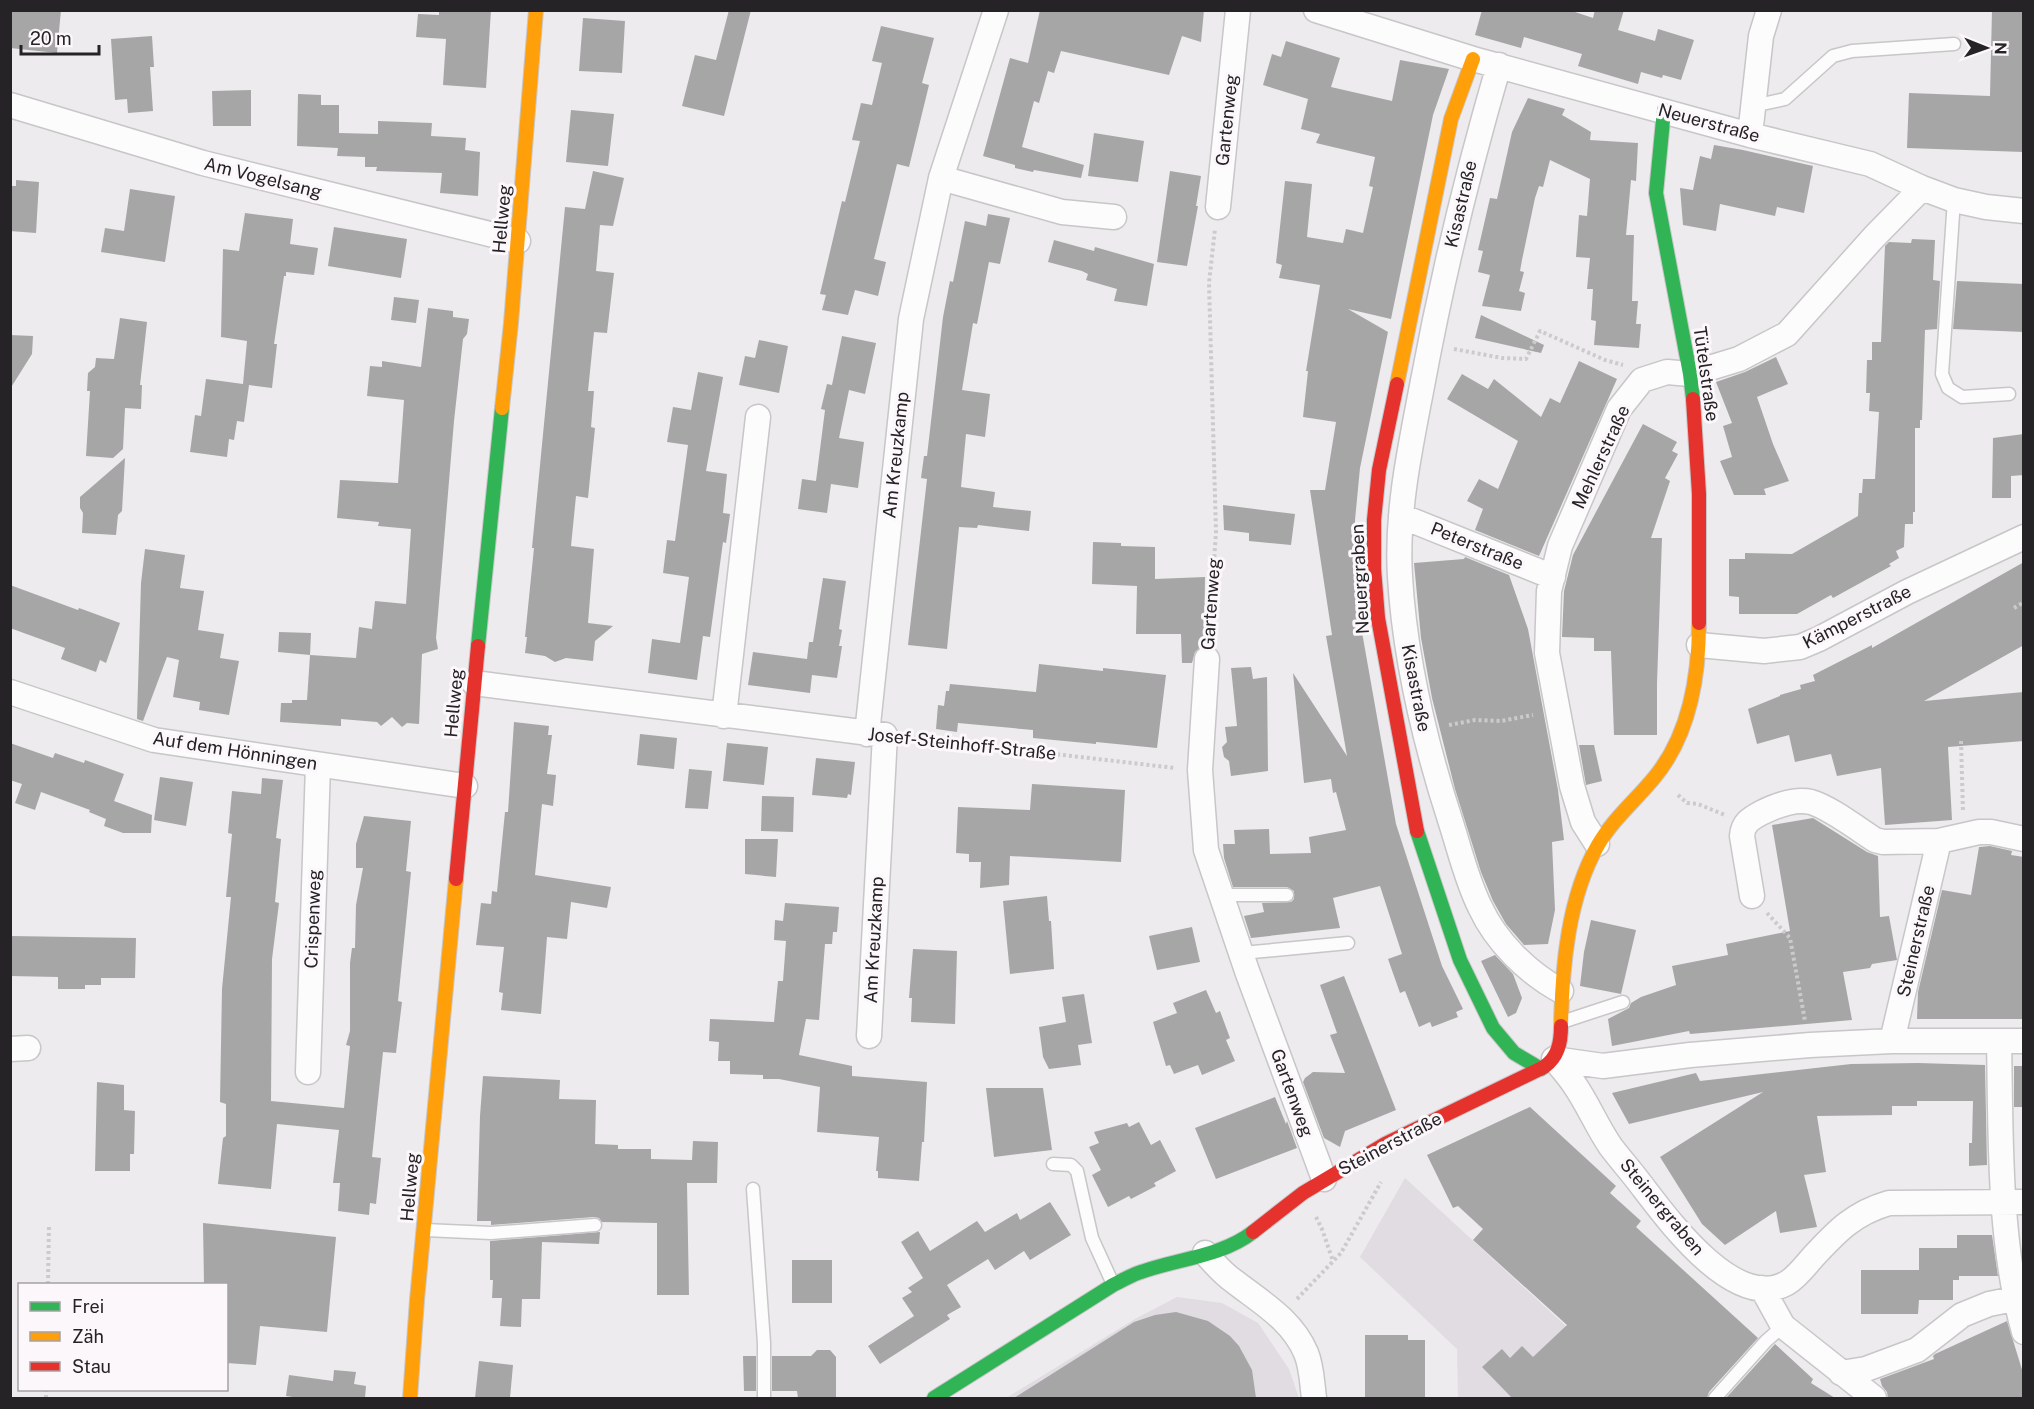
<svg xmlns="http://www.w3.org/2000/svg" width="2034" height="1409" font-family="'Public Sans',sans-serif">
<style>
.built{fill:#e1dbe2}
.building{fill:#a7a6a7}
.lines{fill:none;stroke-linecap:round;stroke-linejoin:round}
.lane-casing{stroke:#c8c6c8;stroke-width:15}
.street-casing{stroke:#c8c6c8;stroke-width:27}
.fast-casing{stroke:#c8c6c8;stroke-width:16}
.slow-casing{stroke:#c8c6c8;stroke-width:16}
.jam-casing{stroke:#c8c6c8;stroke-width:16}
.path{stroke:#cccbcc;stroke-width:4;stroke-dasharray:3 3;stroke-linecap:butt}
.lane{stroke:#fcfcfc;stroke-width:12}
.street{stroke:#fcfcfc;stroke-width:24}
.fast{stroke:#30b455;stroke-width:14}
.slow{stroke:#ff9f0a;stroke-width:14}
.jam{stroke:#e5322d;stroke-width:14}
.labels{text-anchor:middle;stroke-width:6;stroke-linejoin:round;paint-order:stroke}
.street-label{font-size:18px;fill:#252325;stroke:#fbf7fb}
</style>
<rect width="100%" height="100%" fill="#edebed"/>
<!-- built -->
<path class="built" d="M1405 1178 1644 1398H1458L1457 1349 1360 1257Z
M1177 1297 1222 1303 1258 1323 1289 1369 1299 1398H1006L1135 1319Z"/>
<!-- building -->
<path class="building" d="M10 10H61L57 53 10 48Z
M439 10H491L486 88 443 85 446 39 416 37 418 14 439 15Z
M729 10H751L724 116 682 106 695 55 716 60Z
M1040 10H1204L1201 42 1182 36 1169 75 1061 51 1054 73 1048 71 1039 103 1034 101 1022 147 1084 165 1081 178 1034 170 1033 172 1015 168V165L983 156 1010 58 1028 63Z
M1482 10H1569L1593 18 1595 10H1624L1618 30 1655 41 1658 29 1694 40 1681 80 1663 75 1662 78 1641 72 1638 84 1578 66 1582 54 1524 37 1521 48 1475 35Z
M1992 10H2024V152L1907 148 1909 93 1990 96Z
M583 18 625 21 622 73 579 71Z
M881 26 934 38 922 83 929 85 909 167 897 164 874 259 886 262 878 296 855 290 848 315 822 310 826 295 820 294 842 201 845 202 860 141 852 140 861 103 872 105 882 63 872 61Z
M152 36 154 67H150L153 111 128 113 127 99 115 100 111 39Z
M1286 41 1340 58 1331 87 1392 101 1400 60 1449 69 1433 115 1391 319 1348 309 1388 332 1360 468 1355 520V571L1360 621 1396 824 1442 966 1463 1009 1456 1012 1458 1017 1432 1027 1430 1022 1419 1027 1405 991 1400 993 1388 959 1402 954 1380 886 1333 898 1340 928 1251 938 1244 916 1264 912 1262 903 1291 902 1294 899V891L1287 887H1233L1224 858 1223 844H1235L1234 830 1269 829 1270 854 1311 853 1309 837 1346 830 1336 792 1333 793 1331 779 1304 783 1293 673 1347 756 1326 636 1332 635 1310 490H1325L1336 422 1303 417 1308 371H1306L1320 285 1279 278 1282 265 1276 263 1285 181 1312 184 1307 237 1343 243 1346 229 1363 233 1373 187 1369 186 1375 157 1316 143 1320 134 1301 129 1308 99 1263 85 1272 54 1281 57Z
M251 90V126H213L212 91Z
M298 94 321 95V105H339V135V133L378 134V121L432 123 431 136 466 138 465 150 480 152 478 196 440 193 442 173 376 171 377 167H365V157L337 156 338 148 297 146Z
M1528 98 1565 109 1562 115 1591 132 1590 140 1638 143 1636 181 1631 180 1626 235H1634L1632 301H1638L1636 324H1641L1639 348 1594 345 1596 321 1591 320 1593 289H1587L1590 258 1576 257 1579 215 1587 216 1590 179 1550 160 1543 187 1539 186 1535 198 1522 260 1520 271 1524 272 1519 291 1525 293 1521 311 1482 306 1490 275 1478 272 1483 251 1478 250 1490 198 1497 199 1512 132Z
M571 110 614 114 608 166 566 162Z
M1094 133 1144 141 1138 182 1088 176Z
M1714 145 1743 150 1813 166 1804 213 1777 207 1775 216 1720 204 1716 231 1683 225 1680 188 1693 190 1700 156 1711 159Z
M593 171 624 178 613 226 600 225 596 271 614 273 607 333 594 332 588 391H594L591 427 595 428 588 498 576 496 571 546 594 549 588 623 613 626 595 641 593 661 566 658 555 662 545 656 525 653 527 637H525L534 548H532L565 207 585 209Z
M1170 171 1201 176 1196 206H1198L1187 266 1157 262Z
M16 180 39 182 36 233 10 231V186H16Z
M130 189 175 196 165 262 101 252 105 228 124 231Z
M245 213 293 219 290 244 318 248 314 275 286 272V276H284L274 344H277L272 388 249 385 244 422 237 421 234 440 229 439 227 457 190 452 195 415 201 416 206 379 243 384 247 341 221 337 223 249 239 251Z
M988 214 1010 218 1000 264 989 262 977 324 973 323 962 390 990 394 985 437 966 434 961 487 995 492 993 507 1031 511 1029 531 978 525 977 528 959 527 947 649 908 645 927 479 921 478 924 456H927L943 317 950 281 953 282 965 221 986 226Z
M334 227 407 239 401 278 328 266Z
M1912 239 1935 240 1933 280 1940 281 1937 329 1925 330 1922 420H1920V428H1915V512H1913V524H1905L1904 547 1896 551 1899 558 1889 564 1891 566 1833 598 1831 595 1797 614H1739V597L1729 596V559H1745V553L1792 554 1858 516 1859 493H1862L1863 479H1875L1879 412 1869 411 1870 393H1866L1867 360H1872V342H1881L1885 246 1889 242 1911 243Z
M1054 240 1094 251 1095 247 1154 264 1147 306 1114 301 1117 289 1086 280 1088 274 1082 271 1048 262Z
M1957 281 2024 284V332L1953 329Z
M394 297 419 300 416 323 391 320Z
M428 308 453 311V317L469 319 467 334 463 339 454 421 436 638 438 649 422 654 419 724 407 723 402 727 392 717 381 726 377 722 341 719V726L280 722 281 703H292V700H307L310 655 356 658 359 627 372 629 375 601 406 604 411 529 378 526 379 522 337 518 340 480 398 483 404 400 367 396 370 366 382 367V361L421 367Z
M1481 315 1544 345 1541 353 1475 338Z
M120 318 147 322 140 385H142L141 409 125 408 123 449 113 458 86 456 90 391H87L88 373 95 367 96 358 114 359Z
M10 335 33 336 32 354 10 389Z
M842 336 876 343 865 394 849 390 839 438 864 442 858 488 831 484 827 513 798 509 802 479 816 481 825 410 821 409 827 384 832 385Z
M759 340 788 346 779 393 739 385 745 356 755 358Z
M1776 357 1788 384 1757 397 1773 444 1789 481 1764 489 1766 495H1734L1720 461 1732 457 1723 426 1732 423 1716 382 1745 372Z
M1579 361 1617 379 1539 556 1475 530 1483 509 1467 501 1479 479 1498 489 1518 441 1447 399 1462 374 1488 389 1494 379 1541 417 1550 398 1560 403Z
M698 372 723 377 706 471 727 474 723 513 730 514 726 543 723 542 710 637 703 636 697 680 648 673 652 639 680 643 689 577 663 573 667 540 675 541 688 445 667 442 673 407 691 410Z
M1643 424 1677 442 1672 451 1678 454 1665 478 1670 481 1651 538H1662L1657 683V735H1614L1611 651H1594V638L1562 637 1564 591 1573 555Z
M2024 434V475L2011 476V498H1992L1993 438Z
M125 458 122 511 118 515 116 535 82 533 83 513 80 508V497Z
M1223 505 1295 514 1291 545 1249 541V533L1224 530Z
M1093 542 1121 543V546L1155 547V579L1205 577 1204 645 1195 652 1192 663H1182L1181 634H1136L1137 586 1092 584Z
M145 549 185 555 180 588 204 591 198 630 224 634 220 658 239 661 229 715 199 710 200 702 173 697 179 660 167 657 143 721 137 719 141 583Z
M1465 557 1509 575 1528 629 1558 790 1564 840 1552 842 1555 910 1548 944 1524 945 1506 924 1493 901 1481 872 1455 789 1432 698 1421 638 1414 563 1464 559Z
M2024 562V645L1924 701 2024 692V741L1948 747 1952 820 1885 825 1881 768 1837 776 1831 754 1795 762 1789 735 1757 744 1748 709 1780 696V695L1801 689 1800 685 1815 681 1813 675 1872 645V648Z
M823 578 846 581 839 629 842 630 839 646H842L837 678 812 675 810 693 748 685 753 652 807 659 809 642H813Z
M10 585 78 610 79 608 120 623 106 663 100 660 96 672 61 659 65 648 10 628Z
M279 632 311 633 310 655 278 652Z
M1039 664 1103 671V668L1166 675 1157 748 1096 742V744L1033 738V730L958 723 957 732 936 729 938 705 944 706 946 691H949L950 684 1036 692Z
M1251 667 1253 679 1267 677 1268 771 1231 776 1229 761 1224 757 1222 747 1227 742 1225 727 1237 726 1231 668Z
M514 722 549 726 548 735H552L547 774 556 775 553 806 542 804 535 875 611 887 607 908 571 902 567 939 547 937 541 1014 501 1010 503 993 499 992 504 947 476 945 481 903 491 904 492 891 497 892 505 812H508Z
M640 734 677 738 674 769 637 765Z
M10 743 53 758 55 753 84 763 85 760 124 774 114 801 152 815 151 833H123L104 826 106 819 89 812 90 810 41 792 35 810 15 803 22 784 10 780Z
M727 743 768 747 764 785 723 781Z
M1579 745H1594L1602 781 1586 785Z
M816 758 855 762 851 795 848 794 847 798 812 795Z
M689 769 712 771 708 809 685 808Z
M160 777 193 782 186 826 154 820Z
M262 778 283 780 276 838 281 839 275 902 279 903 272 959 271 1101 344 1108 350 1046 346 1045 350 1031V963L352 948H355L356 905 363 868H356V844L364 816 411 821 406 871 411 872 398 1001 402 1002 398 1035 396 1053 383 1052 372 1157 381 1158 376 1204 370 1203 369 1215 338 1211 340 1183H333L339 1130 277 1124 271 1189 218 1184 223 1138 226 1136V1104L220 1102 222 989 231 897H226L232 834 228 833 232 791 261 794Z
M1032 784 1125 790 1121 862 1010 856 1009 885 980 888 981 862H969V854L956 853 958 807 1030 810Z
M762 796 794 797 793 832 761 831Z
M1813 818 1867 852 1878 856 1880 917 1889 916 1897 960 1872 964 1870 968 1843 972 1852 1020 1690 1034 1689 1031 1612 1046 1608 1019 1629 1008 1631 1003 1641 997 1676 985 1672 966 1728 955 1726 944 1790 931 1772 825Z
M745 839H778L776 877 745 874Z
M1990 846 2012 851 2011 855 2024 857 2022 1019H1917L1918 992 1942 890 1971 895 1979 847Z
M1047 896 1049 921H1051L1054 969 1010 974 1003 901Z
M785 903 839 907 837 932H833L832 944H825L819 1020 806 1019 799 1055 852 1066V1076L927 1082 924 1142H922L919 1181 878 1178V1171H876L879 1137 817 1132 820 1087 779 1079H763V1075L730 1074V1061H718L719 1042 709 1041 710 1019 774 1022 778 981H783L786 941 774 940 775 920 783 921Z
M1591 920 1636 930 1621 994 1580 986 1584 952Z
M1192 927 1200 962 1157 970 1149 936Z
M10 936 136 938 135 978H101V985H85V989H58V977L10 976Z
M913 949 957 951 955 1024 911 1022 912 998H909Z
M1495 955 1513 974 1522 998 1516 1013 1508 1017 1481 961Z
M1344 976 1396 1110 1345 1131 1340 1147 1324 1138 1303 1082 1305 1078 1313 1072 1345 1073 1330 1035 1337 1033 1320 985Z
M1206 990 1216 1013 1220 1011 1230 1038 1226 1040 1235 1061 1202 1075 1198 1065 1174 1074 1170 1065 1166 1066 1153 1022 1177 1013 1173 1003Z
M1084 994 1092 1043 1078 1045 1081 1065 1049 1069 1043 1057 1039 1027 1066 1022 1062 997Z
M1918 1063 1985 1065 1987 1165 1969 1166V1143H1972L1973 1101H1917V1106H1892V1115L1817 1116 1826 1172 1804 1175 1817 1227 1780 1233 1776 1211 1725 1245 1702 1224 1660 1157 1763 1092 1629 1124 1612 1093 1696 1073 1700 1081 1851 1064Z
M2014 1066H2024V1107H2014Z
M483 1076 560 1080 559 1099 596 1100 595 1144 618 1145V1149H651V1159L692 1160 693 1141 718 1142 717 1183H687L689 1295H657V1223L602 1222 599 1218 594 1217 491 1225V1221H477L480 1116Z
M97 1082 124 1085V1110L135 1111 134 1154H130V1171H95Z
M986 1088H1043L1052 1150 994 1157Z
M1275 1097 1286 1124 1287 1121 1297 1148 1216 1179 1195 1128Z
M1530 1107 1616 1186 1610 1193 1641 1221 1636 1227 1758 1338 1709 1392 1707 1398H1512L1482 1367 1502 1349 1510 1358 1522 1346 1533 1357 1567 1325 1473 1240 1483 1229 1458 1206 1453 1208 1427 1155Z
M1139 1122 1151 1145 1160 1140 1176 1171 1154 1183 1156 1186 1131 1199 1129 1196 1108 1207 1092 1175 1101 1170 1089 1147 1099 1143 1094 1132 1127 1123 1129 1127Z
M1050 1202 1071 1235 1030 1260 1024 1251 995 1270 988 1259 947 1285 961 1307 947 1315 950 1319 880 1364 868 1346 914 1316 902 1298 912 1292 908 1288 923 1278 901 1242 918 1231 930 1251 977 1221 985 1232 1017 1213 1020 1220Z
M203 1223 336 1237 327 1332 260 1326 256 1365 226 1363V1284H204Z
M600 1232 599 1244 542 1242 540 1299H522L521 1327 500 1326 502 1298H492L493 1280H490V1241Z
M1957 1235H1992L1998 1276H1959V1280H1953V1300H1919L1918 1314H1861V1270H1919V1248H1957Z
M792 1260H832V1303H792Z
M1176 1312 1208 1321 1230 1336 1239 1346 1252 1370 1256 1398H1014L1134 1322 1155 1315Z
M2007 1321 2024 1376V1398H1888L1887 1392 1882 1386 1880 1379 1934 1359 1933 1356 1935 1354Z
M1365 1335H1408V1340H1425V1398H1365Z
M1775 1344 1813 1379 1811 1383 1835 1398H1726Z
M817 1350H830L836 1357V1398H798L797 1391H772V1356H811Z
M743 1356H756V1391H744Z
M479 1361 513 1365 510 1398H475Z
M334 1370 356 1372 354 1384 366 1386 365 1398H300L286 1396 289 1375 333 1381Z"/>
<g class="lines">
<defs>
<path id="lane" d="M1753 106 1785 99 1833 56 1852 51 1954 44
M1954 200 1942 374 1948 388 1962 397 2009 394
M1222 895H1287
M1242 953 1348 943
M1562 1022 1623 1002
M1053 1164 1071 1165 1077 1171 1092 1238 1113 1284
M753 1189 764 1343V1398
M425 1230 491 1233 595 1225
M1715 1398 1766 1341 1783 1326"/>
<path id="street" d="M1316 10 1473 59 1750 135 1870 164 1922 188 1954 200 1986 207 2024 211
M1499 65C1468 171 1442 278 1422 386 1410 449 1396 512 1400 577 1405 661 1425 743 1451 823 1460 851 1467 881 1480 907 1496 942 1528 973 1561 991
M10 105 203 163 518 241
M1750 135 1761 36 1769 10
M941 178 1062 212 1114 217
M1218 207 1238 10
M1401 516 1553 577
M1699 645 1764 651 1800 647 1819 639 1907 592 2024 537
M1207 659 1200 770 1206 850 1247 971 1324 1179
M474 683 885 735 869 1036
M10 692 154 740 465 786
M724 716 758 417
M867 734 911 319 941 178 996 10
M1597 844 1583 822 1572 786 1547 653 1549 591 1560 546 1619 409 1642 380 1667 372 1690 374 1739 359 1787 334 1874 237 1922 188
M1752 896 1742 836C1743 823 1750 819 1761 813 1775 806 1795 798 1811 802 1829 807 1858 829 1875 840L1883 842 1939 841 1979 832H1991L2024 839
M1892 1041 1939 841
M1999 1041C2001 1137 1998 1239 2024 1332
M10 1049 28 1048
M1554 1059C1561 1067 1568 1075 1574 1084 1588 1104 1597 1127 1611 1147 1620 1159 1630 1170 1639 1182 1666 1217 1734 1313 1787 1283 1797 1277 1805 1266 1813 1257 1837 1231 1854 1213 1889 1203L2024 1202
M1554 1059 1603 1066 1690 1055 1810 1045 1892 1041H2024
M308 1072 318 765
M1205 1253C1214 1263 1223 1274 1235 1282 1262 1303 1292 1320 1306 1353 1312 1367 1312 1384 1314 1398
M1762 1288 1783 1326 1874 1398
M1841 1373 1866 1369 1917 1350 1962 1315 1989 1304 2014 1299"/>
<path id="fast" d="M1664 110 1656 193 1690 374 1693 399
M478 646 502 408
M1417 831 1460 960 1493 1028 1514 1053 1541 1069
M934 1398 1113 1285C1121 1281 1130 1276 1138 1273 1175 1259 1221 1257 1253 1232"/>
<path id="slow" d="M1397 384 1451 119 1473 59
M502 408 511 323 536 10
M1561 1026C1562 967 1568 897 1598 845 1613 819 1635 801 1654 778 1689 736 1699 677 1699 623
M410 1398 417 1300 456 879"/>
<path id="jam" d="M1397 384 1379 470 1374 520V569L1378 618 1417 831
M1693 399 1699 494V623
M456 879 478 646
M1253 1232 1303 1193 1385 1144 1544 1067C1558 1057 1561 1043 1561 1026"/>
</defs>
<!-- lane casing -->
<use href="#lane" class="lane-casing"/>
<!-- street casing -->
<use href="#street" class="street-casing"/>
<!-- fast casing -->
<use href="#fast" class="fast-casing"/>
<!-- slow casing -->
<use href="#slow" class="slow-casing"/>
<!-- jam casing -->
<use href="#jam" class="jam-casing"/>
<!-- path -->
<path class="path" d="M1454 349 1502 358 1526 359 1540 331 1605 360 1623 365
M2014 608 2024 602
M1209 635 1216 532 1209 283 1215 229
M1449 725 1475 720 1501 721 1533 715
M908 737 1175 768
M1961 741 1963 812
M1678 795 1687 803 1698 804 1725 815
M1767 913 1790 938 1805 1021
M1316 1217 1322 1229 1333 1261
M48 1284 49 1224
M1297 1299 1341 1253 1381 1182
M46 1398V1390"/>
<!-- lane -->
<use href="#lane" class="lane"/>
<!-- street -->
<use href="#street" class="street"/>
<!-- fast -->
<use href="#fast" class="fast"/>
<!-- slow -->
<use href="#slow" class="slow"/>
<!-- jam -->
<use href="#jam" class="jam"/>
</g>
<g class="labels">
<!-- street labels -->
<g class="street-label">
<text transform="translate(1227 120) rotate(-84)" y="6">Gartenweg</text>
<text transform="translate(1709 123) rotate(15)" y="6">Neuerstraße</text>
<text transform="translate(263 178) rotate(14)" y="6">Am Vogelsang</text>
<text transform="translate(1461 204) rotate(-77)" y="6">Kisastraße</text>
<text transform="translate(502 219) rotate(-85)" y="6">Hellweg</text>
<text transform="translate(1706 374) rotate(82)" y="6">Tütelstraße</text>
<text transform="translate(896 455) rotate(-84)" y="6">Am Kreuzkamp</text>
<text transform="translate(1601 457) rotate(-65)" y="6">Mehlerstraße</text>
<text transform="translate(1477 546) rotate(22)" y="6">Peterstraße</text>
<text transform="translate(1360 579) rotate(-93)" y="6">Neuergraben</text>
<text transform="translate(1211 604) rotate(-86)" y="6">Gartenweg</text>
<text transform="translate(1857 617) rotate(-27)" y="6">Kämperstraße</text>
<text transform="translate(1416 688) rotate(79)" y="6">Kisastraße</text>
<text transform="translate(454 703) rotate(-85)" y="6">Hellweg</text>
<text transform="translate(962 744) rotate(6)" y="6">Josef-Steinhoff-Straße</text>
<text transform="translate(235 751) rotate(9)" y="6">Auf dem Hönningen</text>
<text transform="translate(313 919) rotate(-88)" y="6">Crispenweg</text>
<text transform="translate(874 940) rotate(-87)" y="6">Am Kreuzkamp</text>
<text transform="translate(1916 941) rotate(-77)" y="6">Steinerstraße</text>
<text transform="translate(1292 1093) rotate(70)" y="6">Gartenweg</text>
<text transform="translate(1390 1144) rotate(-28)" y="6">Steinerstraße</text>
<text transform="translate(410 1187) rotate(-85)" y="6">Hellweg</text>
<text transform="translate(1662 1207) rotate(50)" y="6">Steinergraben</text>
</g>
</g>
<!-- border -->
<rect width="2034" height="1409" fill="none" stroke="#252325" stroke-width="24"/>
<!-- legend -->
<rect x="18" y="1283" width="210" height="108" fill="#fbf7fb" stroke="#a5a2a5" stroke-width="1.5"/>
<rect x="30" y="1302" width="30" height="9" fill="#30b455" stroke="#a5a2a5" stroke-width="1.5"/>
<text x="72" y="1313" font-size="18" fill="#252325">Frei</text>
<rect x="30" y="1332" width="30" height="9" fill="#ff9f0a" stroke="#a5a2a5" stroke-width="1.5"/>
<text x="72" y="1343" font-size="18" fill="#252325">Zäh</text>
<rect x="30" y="1362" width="30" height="9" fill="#e5322d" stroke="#a5a2a5" stroke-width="1.5"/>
<text x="72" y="1373" font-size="18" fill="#252325">Stau</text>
<!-- north arrow -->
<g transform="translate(1986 48) rotate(91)" stroke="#fbf7fb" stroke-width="4.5" paint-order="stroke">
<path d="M0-4.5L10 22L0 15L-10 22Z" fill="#252325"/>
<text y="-9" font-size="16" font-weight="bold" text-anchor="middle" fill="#252325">N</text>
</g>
<!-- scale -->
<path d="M21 45v9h78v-9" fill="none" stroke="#252325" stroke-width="3"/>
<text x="30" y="45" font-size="18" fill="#252325" stroke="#fbf7fb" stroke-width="4.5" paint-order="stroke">20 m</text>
</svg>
